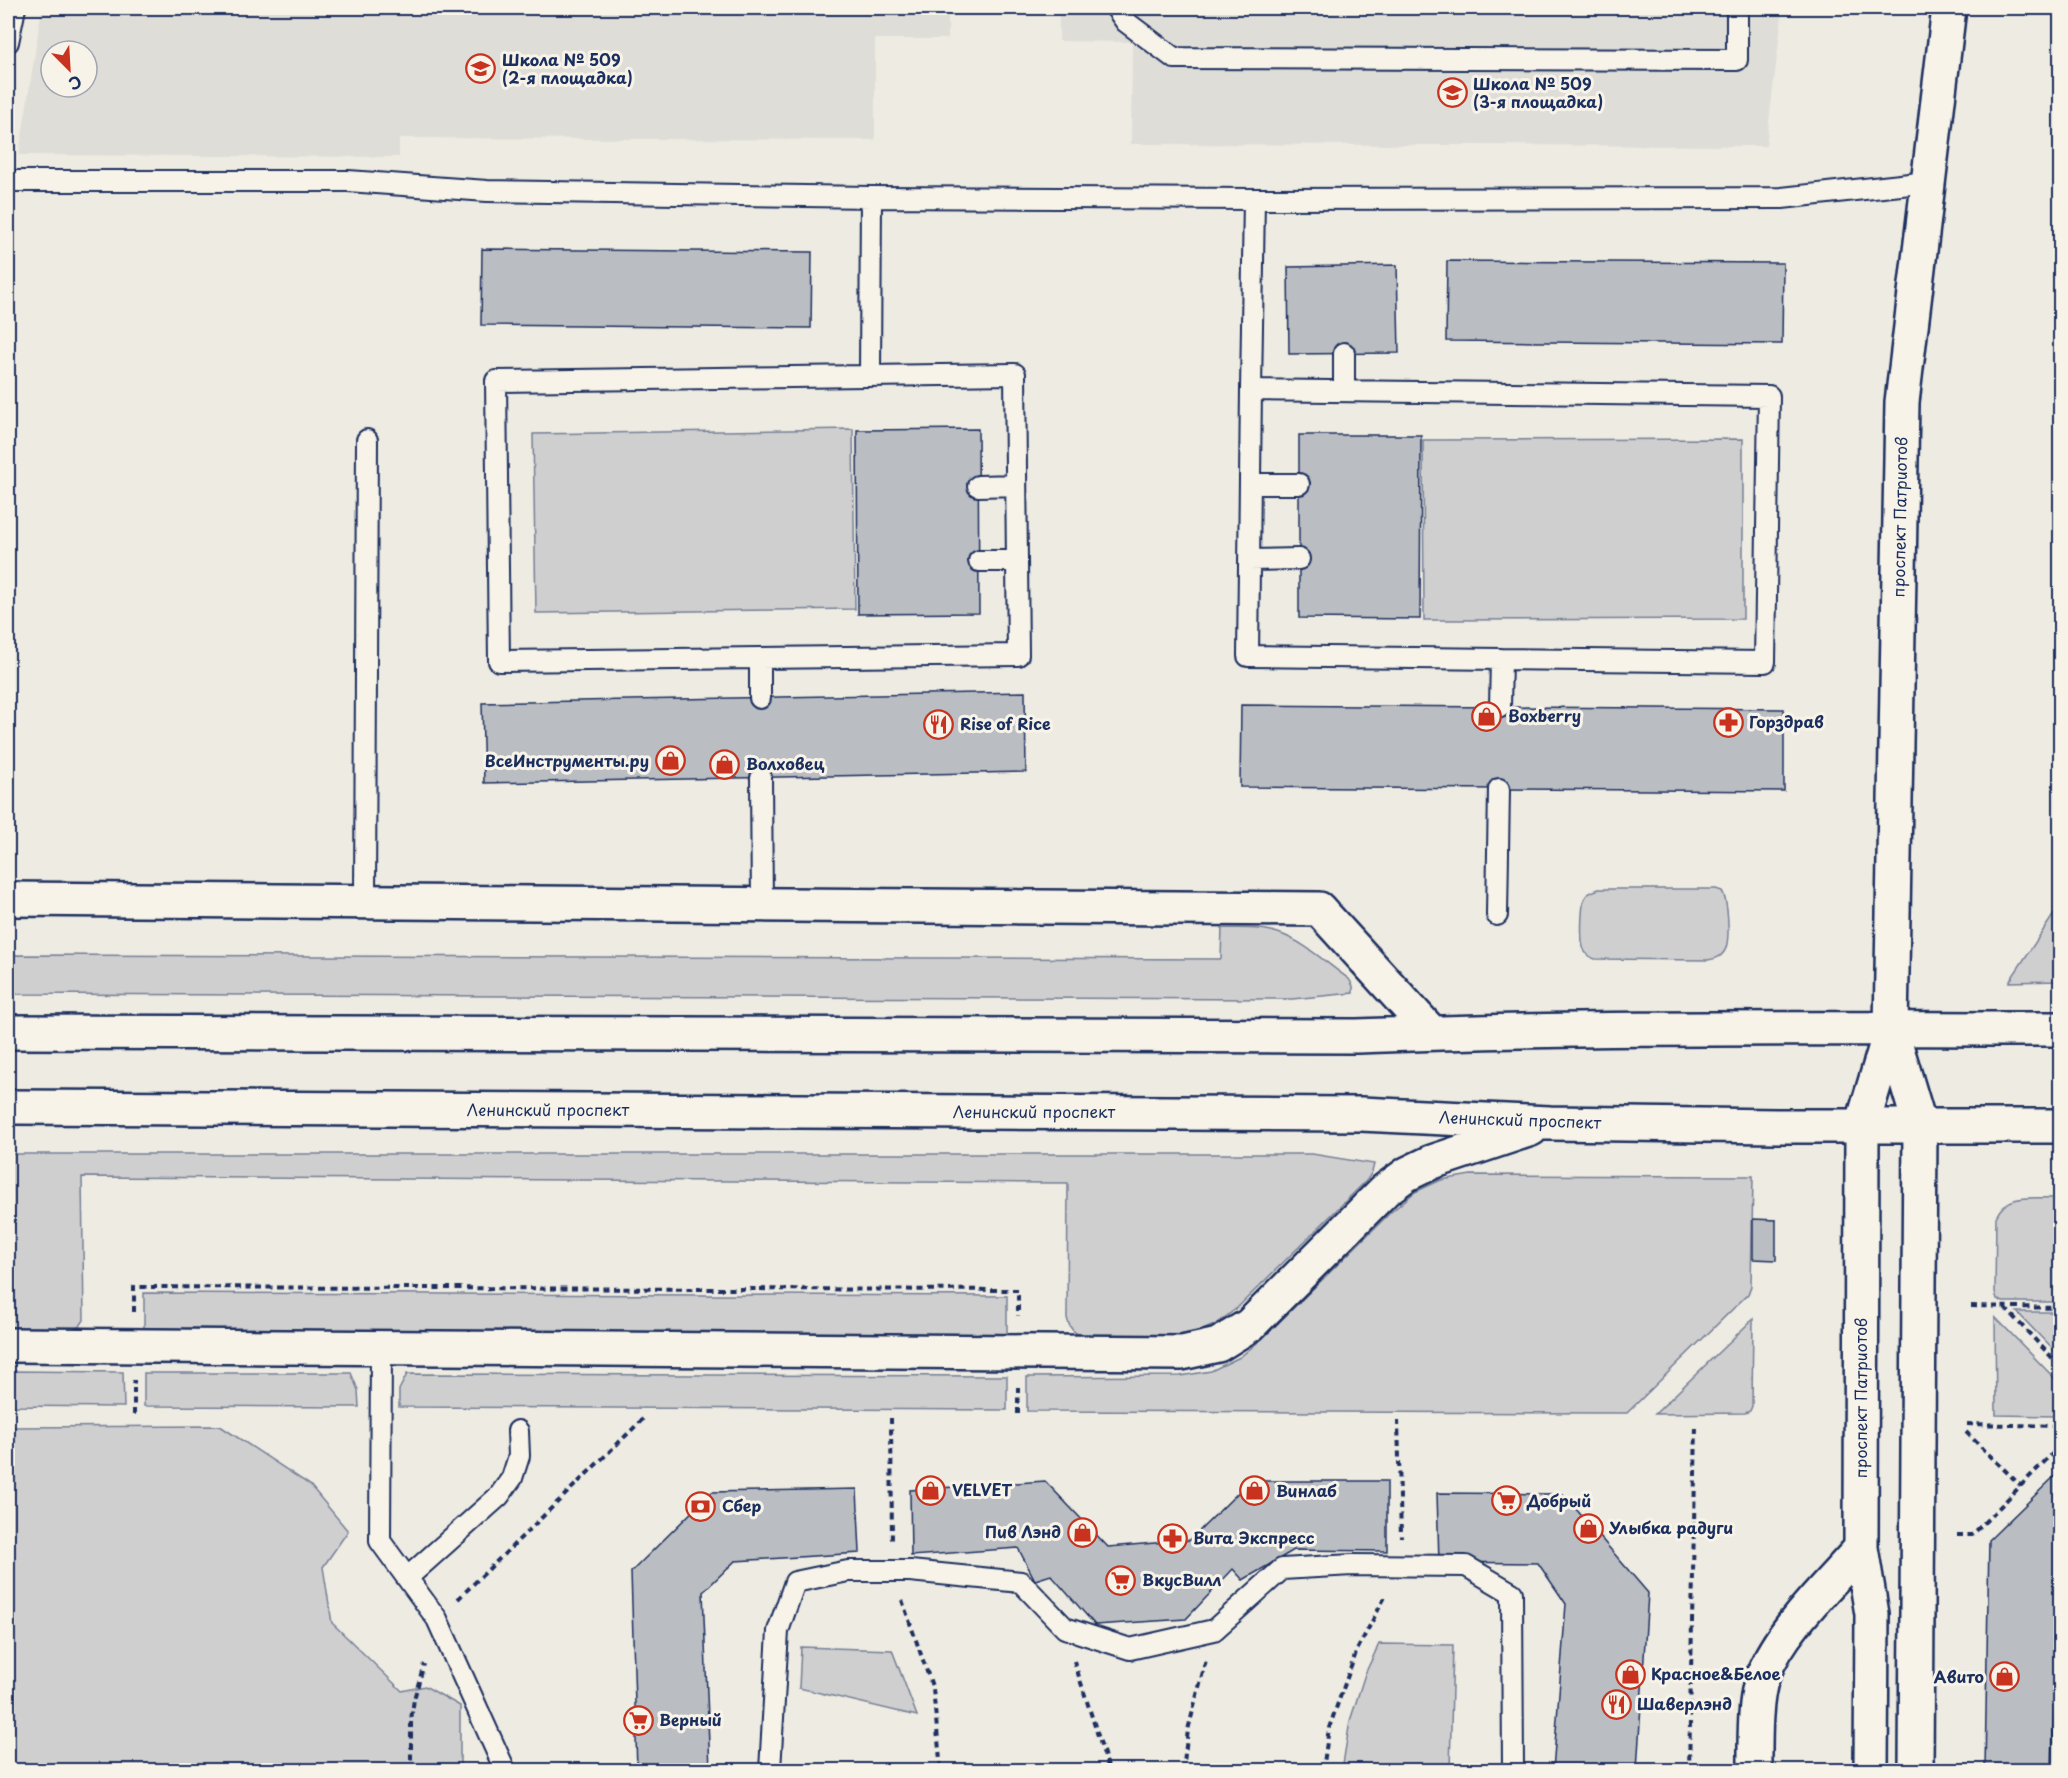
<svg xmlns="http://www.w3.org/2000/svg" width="2068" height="1778" font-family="'Playpen Sans',sans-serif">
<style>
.built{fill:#deddd8;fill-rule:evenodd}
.green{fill:#cfcfcf;stroke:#757f96;stroke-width:1.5}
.building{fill:#babdc2;stroke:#1b2f5e;stroke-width:1.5}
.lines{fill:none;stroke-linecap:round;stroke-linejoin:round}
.service-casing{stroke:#1b2f5e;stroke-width:24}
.minor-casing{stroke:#1b2f5e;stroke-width:38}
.path{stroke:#1b2f5e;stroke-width:4;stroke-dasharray:6 4.5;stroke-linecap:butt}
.service{stroke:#f7f3e8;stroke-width:20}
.minor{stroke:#f7f3e8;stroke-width:33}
.labels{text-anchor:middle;stroke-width:6;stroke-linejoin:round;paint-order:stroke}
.poi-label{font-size:16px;font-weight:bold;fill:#1b2f5e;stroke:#f7f3e8;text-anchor:start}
.street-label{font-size:16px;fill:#1b2f5e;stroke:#f7f3e8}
</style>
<rect width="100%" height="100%" fill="#eeebe2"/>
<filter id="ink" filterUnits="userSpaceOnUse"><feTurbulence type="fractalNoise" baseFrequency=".0167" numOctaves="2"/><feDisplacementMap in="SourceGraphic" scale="12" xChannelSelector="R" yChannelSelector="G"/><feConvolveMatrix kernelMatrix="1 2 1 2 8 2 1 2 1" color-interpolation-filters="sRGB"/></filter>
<g filter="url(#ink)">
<!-- built -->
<path class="built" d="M42 8H948V39H875V140L399 138V157L19 155ZM51 51H87V87H51Z
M1059 8H1783L1766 146 1131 144 1132 42 1059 41Z"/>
<!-- green -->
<path class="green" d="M853 429 855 609 536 613 533 434Z
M1743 439V619L1424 620 1423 440Z
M1599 889H1716L1722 891C1728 901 1731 942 1724 952 1720 958 1714 959 1708 960L1595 959C1590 957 1586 955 1584 950 1580 942 1581 902 1586 896 1589 892 1594 891 1599 889Z
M2060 905V981L2009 982Z
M1222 928C1240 929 1261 927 1278 933 1305 942 1326 963 1349 979L1353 986V993L1292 999 8 994V955L1221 959Z
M8 1154H1312L1374 1164 1372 1172 1367 1180 1237 1308C1230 1313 1222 1321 1214 1325 1182 1342 1121 1336 1084 1336 1073 1333 1070 1329 1067 1318L1068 1183 82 1177 84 1320 80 1326 72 1330 8 1332Z
M1471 1175 1753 1176 1751 1286 1748 1294 1627 1413 1027 1411V1377L1180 1376 1211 1371 1240 1357 1263 1338 1391 1212 1415 1192 1441 1180Z
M2060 1198V1302H2003L1997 1299 1995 1292 1996 1217C2007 1191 2036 1199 2060 1198Z
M144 1293 1007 1296V1334L144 1331Z
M2017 1312H2060V1357Z
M1995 1317 2060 1384V1416L1996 1415Z
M1753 1319 1752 1406 1750 1411 1745 1413 1655 1414Z
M8 1371 123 1372 124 1407 8 1406Z
M144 1373H351L358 1390 359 1407 144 1406Z
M407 1374 1007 1376V1410L399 1407V1390Z
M220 1426 310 1485 348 1531 323 1567 332 1623 402 1691 425 1686 460 1706V1770H8V1427Z
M1379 1644 1453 1645 1450 1770H1342L1350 1721 1365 1674Z
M801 1647 892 1650 917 1716 799 1688Z"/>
<!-- building -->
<path class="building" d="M482 249 812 252 811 328 481 325Z
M1447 261 1783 263 1782 344 1446 341Z
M1397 265 1399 353 1289 354 1288 267Z
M978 429 979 613 858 614 857 430Z
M1299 435H1421L1420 619 1299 618Z
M1025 692 1026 772 484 783 482 703Z
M1241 705 1784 709V791L1240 787Z
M1753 1219 1776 1220V1260L1753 1259Z
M2060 1471V1572L2058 1574 2052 1770H1985L1989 1540Z
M1045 1481 1108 1547 1190 1540 1250 1481H1387V1551L1294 1550 1243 1580 1233 1569 1186 1619 1095 1625 1051 1575 1035 1580 1018 1548 911 1556 910 1490Z
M857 1489 860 1553 735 1561 703 1592 710 1770H637L631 1572 712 1492Z
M1437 1493 1563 1494 1648 1593 1637 1770H1553L1566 1604 1538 1563 1439 1562Z"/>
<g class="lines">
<defs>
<path id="service" d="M1116 8 1126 22 1174 58 1737 60V8
M8 42 15 8
M8 181H348L487 191 871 197 1254 199 1782 198 1928 182
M870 376 871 197
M1251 390 1254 199
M1344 391V353
M1250 484H1299
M978 486 1016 485
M1249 560 1299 559
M979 561H1017
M760 658 499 661 496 381 1015 374 1018 655 760 658V698
M1500 707 1501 659 1765 662 1769 396 1251 390 1248 656 1501 659
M761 778 762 905
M365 902 367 440
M1497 915 1499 789
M381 1348 380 1541 437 1619 505 1770
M407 1578 499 1496 512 1478 519 1456 518 1431
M770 1770 778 1631 795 1582 848 1571H910L1021 1582 1065 1628 1130 1649 1214 1630 1282 1569 1352 1565 1466 1566 1512 1593 1513 1770"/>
<path id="minor" d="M8 899 1319 909 1432 1033
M1891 1029 1920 1126 1916 1770
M8 1032 1357 1036C1591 1026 1826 1029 2060 1029
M8 1107 1361 1114 1550 1123 1777 1126H2060
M8 1345 1182 1353 1218 1345 1250 1325 1385 1190 1407 1174 1432 1162 1531 1129
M1755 1770C1755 1743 1754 1699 1763 1675 1781 1629 1829 1585 1861 1548
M1871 1770 1872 1614 1861 1548 1862 1126 1891 1029 1902 402 1949 8"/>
</defs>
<!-- service casing -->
<use href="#service" class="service-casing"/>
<!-- minor casing -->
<use href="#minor" class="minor-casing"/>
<!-- path -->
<path class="path" d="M1971 1306 2060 1308
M2005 1308 2060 1366
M134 1312V1287L1018 1290V1316
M1018 1387V1418
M134 1415V1380
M891 1418 892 1543
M1398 1420 1401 1537
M1967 1424 2060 1426
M1966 1432 2021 1486
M1957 1535H1972L2060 1446
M458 1599 645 1417
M902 1600 933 1689 941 1770
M1074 1661 1109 1770
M411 1770V1720L414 1699 424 1664
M1183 1770 1188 1730 1206 1660
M1323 1770 1329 1728 1357 1650 1386 1595
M1689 1770 1696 1425"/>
<!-- service -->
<use href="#service" class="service"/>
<!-- minor -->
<use href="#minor" class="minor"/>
</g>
</g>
<!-- icons -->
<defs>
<symbol id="school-ring" viewBox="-11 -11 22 22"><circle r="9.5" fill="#f7f3e8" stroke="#c8321e" stroke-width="1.5"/><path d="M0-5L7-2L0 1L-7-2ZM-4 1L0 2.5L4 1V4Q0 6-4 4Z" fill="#c8321e"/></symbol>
<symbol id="shop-ring" viewBox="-11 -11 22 22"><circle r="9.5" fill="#f7f3e8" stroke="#c8321e" stroke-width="1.5"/><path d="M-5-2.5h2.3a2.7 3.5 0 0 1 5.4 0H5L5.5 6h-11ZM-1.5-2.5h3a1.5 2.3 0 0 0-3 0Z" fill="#c8321e"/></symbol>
<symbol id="pharmacy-ring" viewBox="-11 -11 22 22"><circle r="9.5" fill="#f7f3e8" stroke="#c8321e" stroke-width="1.5"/><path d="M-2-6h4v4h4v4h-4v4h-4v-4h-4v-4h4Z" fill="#c8321e"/></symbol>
<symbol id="restaurant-ring" viewBox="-11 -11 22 22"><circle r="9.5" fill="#f7f3e8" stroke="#c8321e" stroke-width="1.5"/><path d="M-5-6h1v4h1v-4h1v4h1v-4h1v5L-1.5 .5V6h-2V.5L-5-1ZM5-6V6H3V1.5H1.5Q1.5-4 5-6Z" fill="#c8321e"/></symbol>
<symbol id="supermarket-ring" viewBox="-11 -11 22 22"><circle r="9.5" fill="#f7f3e8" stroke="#c8321e" stroke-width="1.5"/><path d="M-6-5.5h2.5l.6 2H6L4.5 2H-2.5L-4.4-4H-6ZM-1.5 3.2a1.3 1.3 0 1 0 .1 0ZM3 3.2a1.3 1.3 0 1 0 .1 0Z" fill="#c8321e"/></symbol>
<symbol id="bank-ring" viewBox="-11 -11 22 22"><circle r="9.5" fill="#f7f3e8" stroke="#c8321e" stroke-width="1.5"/><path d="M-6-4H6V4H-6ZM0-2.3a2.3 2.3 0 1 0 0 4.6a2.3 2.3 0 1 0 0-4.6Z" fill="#c8321e"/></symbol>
</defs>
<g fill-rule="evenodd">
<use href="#school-ring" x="464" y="52" width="33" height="33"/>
<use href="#school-ring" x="1436" y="76" width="33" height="33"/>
<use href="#shop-ring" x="1470" y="700" width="33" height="33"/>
<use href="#pharmacy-ring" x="1712" y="706" width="33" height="33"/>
<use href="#restaurant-ring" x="922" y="708" width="33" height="33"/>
<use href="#shop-ring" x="654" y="744" width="33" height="33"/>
<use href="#shop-ring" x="708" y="748" width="33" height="33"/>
<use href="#shop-ring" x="914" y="1474" width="33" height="33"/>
<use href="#shop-ring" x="1238" y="1474" width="33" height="33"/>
<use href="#supermarket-ring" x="1490" y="1484" width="33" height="33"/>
<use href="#bank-ring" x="684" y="1490" width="33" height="33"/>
<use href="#shop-ring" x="1572" y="1512" width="33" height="33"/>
<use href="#shop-ring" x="1066" y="1516" width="33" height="33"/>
<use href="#pharmacy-ring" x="1156" y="1522" width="33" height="33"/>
<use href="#supermarket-ring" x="1104" y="1564" width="33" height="33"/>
<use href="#shop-ring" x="1614" y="1658" width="33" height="33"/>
<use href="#shop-ring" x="1988" y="1660" width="33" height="33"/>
<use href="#restaurant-ring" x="1600" y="1688" width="33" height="33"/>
<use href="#supermarket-ring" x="622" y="1704" width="33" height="33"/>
</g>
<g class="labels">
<!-- poi labels -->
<g class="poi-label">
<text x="502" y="66">Школа № 509<tspan x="502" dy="18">(2-я площадка)</tspan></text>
<text x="1473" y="90">Школа № 509<tspan x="1473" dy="18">(3-я площадка)</tspan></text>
<text x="1508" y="722">Boxberry</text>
<text x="1749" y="728">Горздрав</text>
<text x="960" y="730">Rise of Rice</text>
<text x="649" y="767" text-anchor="end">ВсеИнструменты.ру</text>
<text x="746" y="770">Волховец</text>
<text x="952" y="1496">VELVET</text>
<text x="1276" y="1497">Винлаб</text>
<text x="1527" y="1507">Добрый</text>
<text x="722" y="1512">Сбер</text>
<text x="1609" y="1534">Улыбка радуги</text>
<text x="1061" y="1538" text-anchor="end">Пив Лэнд</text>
<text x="1193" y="1544">Вита Экспресс</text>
<text x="1142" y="1586">ВкусВилл</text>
<text x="1651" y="1680">Красное&amp;Белое</text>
<text x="1984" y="1683" text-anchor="end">Авито</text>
<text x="1637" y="1710">Шаверлэнд</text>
<text x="659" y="1726">Верный</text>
</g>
<!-- street labels -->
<g class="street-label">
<text transform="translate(1900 517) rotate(-89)" y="6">проспект Патриотов</text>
<text x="548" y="1116">Ленинский проспект</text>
<text x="1034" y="1118">Ленинский проспект</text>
<text transform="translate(1520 1120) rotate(2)" y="6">Ленинский проспект</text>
<text transform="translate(1861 1398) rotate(-90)" y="6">проспект Патриотов</text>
</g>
</g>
<!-- margin -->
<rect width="2068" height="1778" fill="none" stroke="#f7f3e8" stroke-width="30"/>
<rect x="15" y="15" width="2038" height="1748" fill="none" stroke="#1b2f5e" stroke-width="2" filter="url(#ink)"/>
<!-- north arrow -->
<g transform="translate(69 69) rotate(156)"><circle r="28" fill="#f7f3e8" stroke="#9fa5b1" stroke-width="1.5"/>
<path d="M0-4.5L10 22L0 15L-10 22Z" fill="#c8321e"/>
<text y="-9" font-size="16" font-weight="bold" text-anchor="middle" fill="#1b2f5e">С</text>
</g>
</svg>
